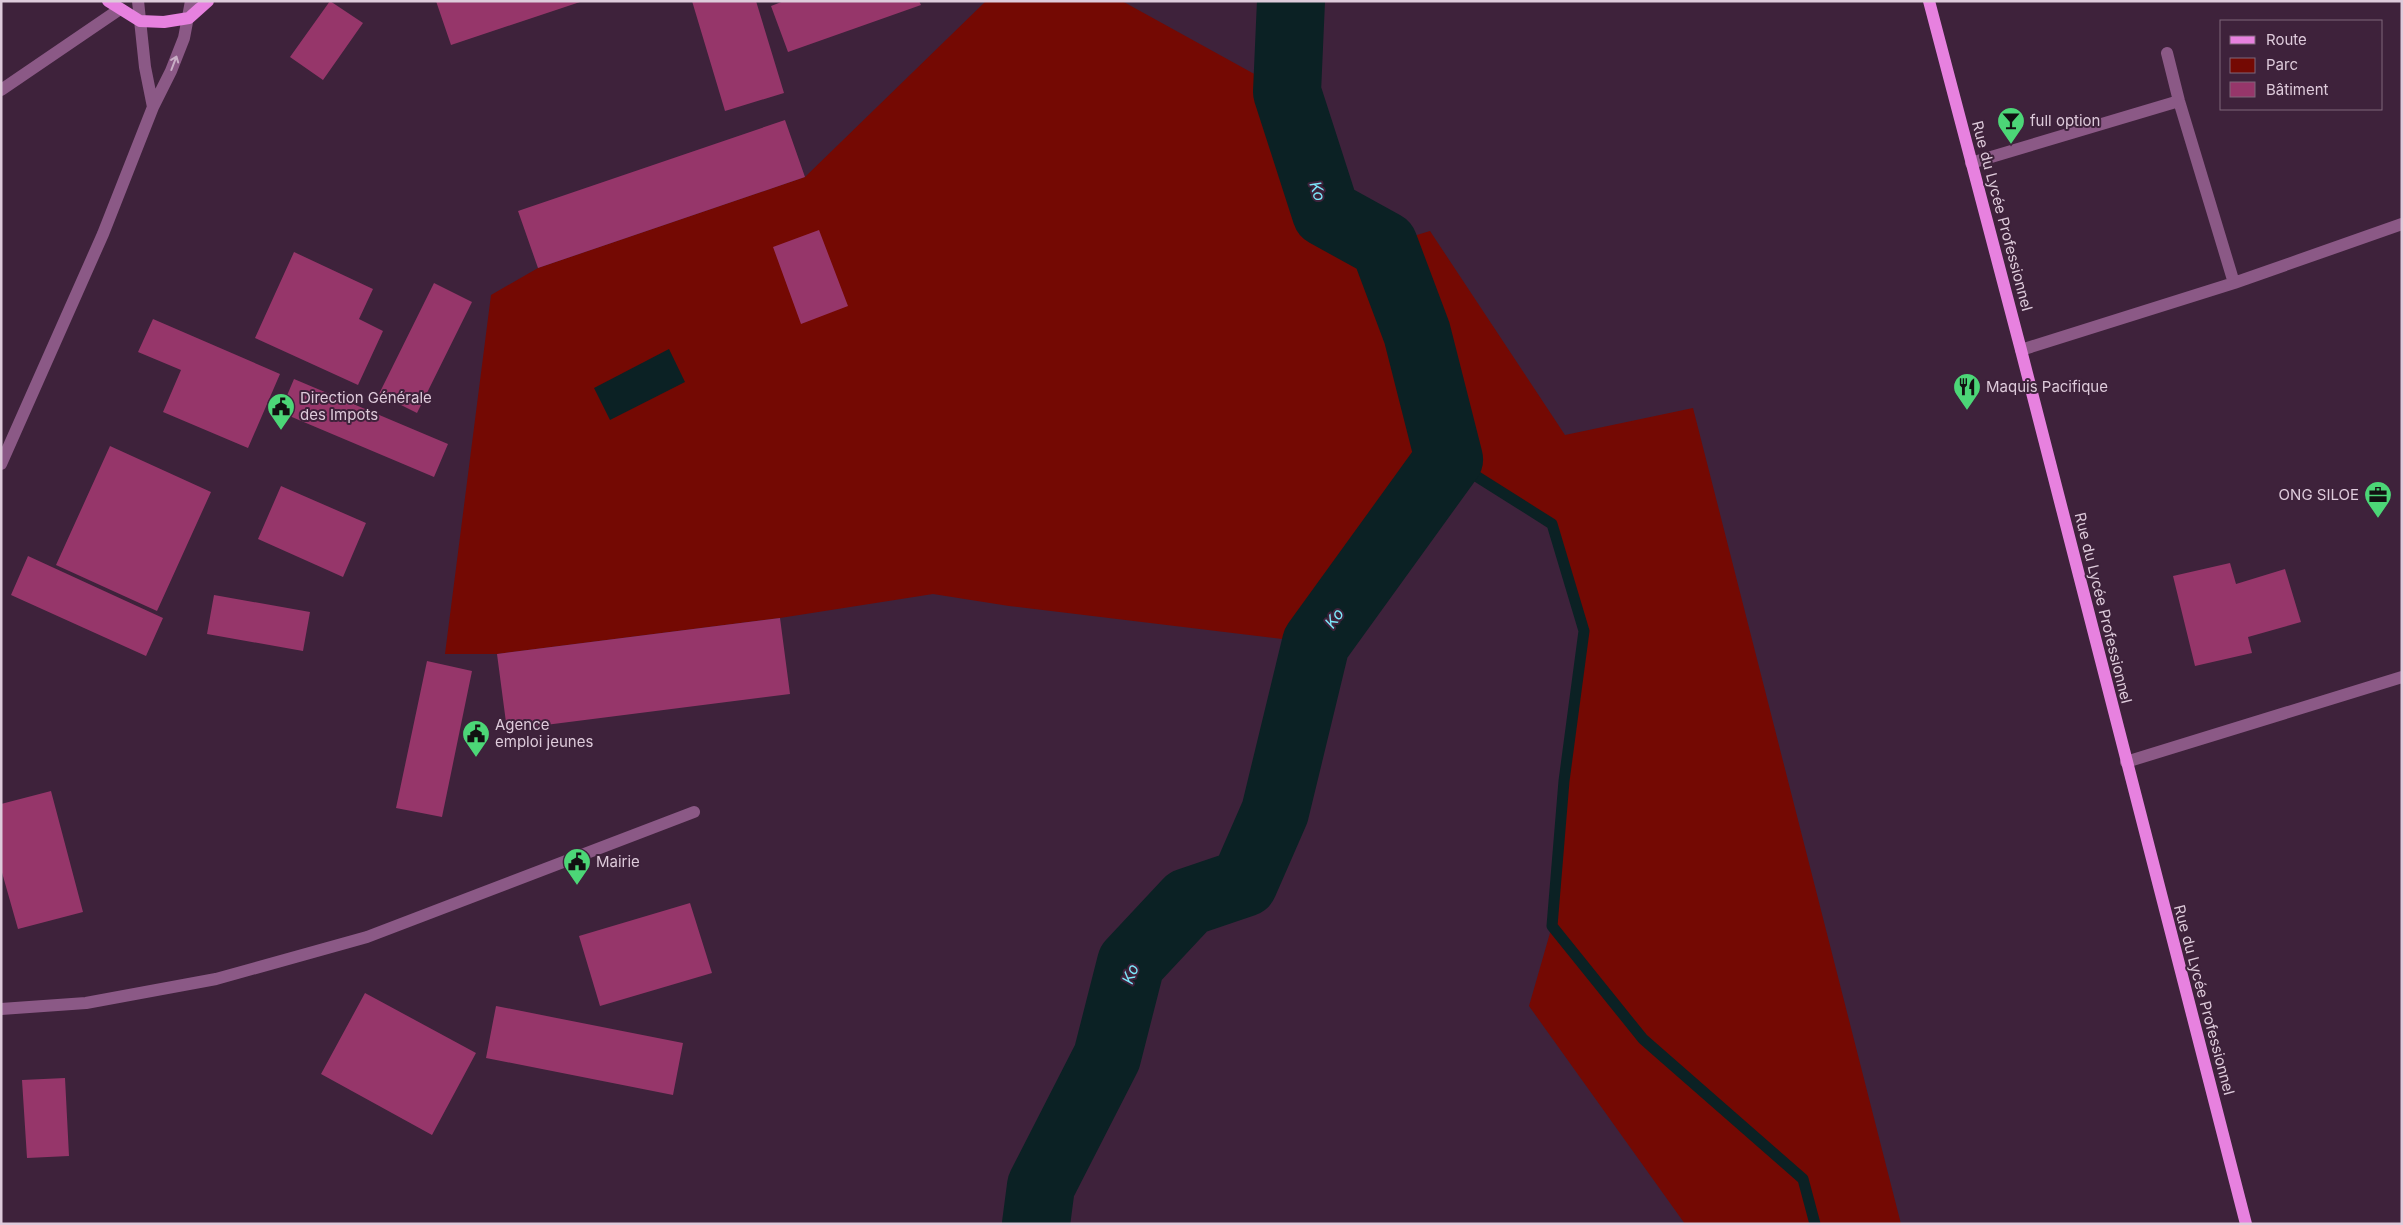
<svg xmlns="http://www.w3.org/2000/svg" width="2403" height="1225" font-family="Inter,sans-serif">
<style>
.green{fill:#740903}
.water{fill:#0b2124}
.lines{fill:none;stroke-linecap:round;stroke-linejoin:round}
.stream{stroke:#0b2124;stroke-width:11}
.river{stroke:#0b2124;stroke-width:68}
.building{fill:#96366a}
.minor{stroke:#8b5986;stroke-width:12}
.major{stroke:#e781df;stroke-width:12}
.oneway{stroke:#c9aec6}
.labels{text-anchor:middle;stroke-width:4;stroke-linejoin:round;paint-order:stroke}
.poi-label{font-size:15px;fill:#decbdb;stroke:#3e223b;text-anchor:start}
.street-label{font-size:15px;fill:#decbdb;stroke:#3e223b}
.water-label{font-size:16px;font-style:italic;fill:#7de8fb;stroke:#3e223b}
</style>
<rect width="100%" height="100%" fill="#3e223b"/>
<!-- green -->
<path class="green" d="M986 1H1122L1287 92 1326 213 1384 245 1430 231 1565 435 1693 408 1901 1224H1685L1529 1006 1552 926 1564 781 1584 631 1552 524 1449 459 1316 643 1009 606 933 594 780 618 497 654H445L491 295 538 268 805 177Z"/>
<!-- water -->
<path class="water" d="M669 349 685 382 610 420 594 388Z"/>
<g class="lines">
<!-- stream -->
<path class="stream" d="M1449 459 1552 524 1584 631 1564 781 1552 926 1643 1039 1803 1179 1815 1224"/>
<!-- river -->
<path class="river" d="M1036 1224 1041 1186 1107 1057 1131 963 1188 902 1244 883 1275 812 1316 643 1449 459 1417 333 1384 245 1326 213 1287 92 1291 1"/>
</g>
<!-- building -->
<path class="building" d="M330 1 363 23 323 80 290 57Z
M436 1H580V2L451 45Z
M692 1H756L784 93 725 111Z
M784 1H919L921 5 788 52 771 6Z
M785 120 805 177 538 268 518 211Z
M819 230 848 306 801 324 773 247Z
M294 252 373 289 359 319 383 331 358 385 255 338Z
M434 283 472 302 417 413 379 394Z
M153 319 280 374 248 448 163 412 181 370 138 352Z
M294 379 448 444 434 477 280 412Z
M110 446 211 492 157 611 56 565Z
M281 486 366 523 343 577 258 539Z
M28 556 163 618 146 656 11 595Z
M2230 563 2236 584 2285 569 2301 622 2248 637 2252 653 2195 666 2173 576Z
M214 595 310 612 303 651 207 634Z
M780 618 790 694 507 730 497 654Z
M427 661 472 671 442 817 396 808Z
M51 791 83 912 18 929 1 869V804Z
M690 903 712 973 600 1006 579 936Z
M365 993 476 1053 432 1135 321 1074Z
M496 1006 683 1043 673 1095 486 1058Z
M65 1078 69 1156 27 1158 22 1080Z"/>
<g class="lines">
<!-- minor -->
<path class="minor" d="M138 1 145 67 153 107
M2167 53 2179 101 2234 283
M1 90 120 9
M1971 163 2179 101
M2021 350 2234 283 2402 224
M1 464 103 234 153 107 171 71 184 38 191 1
M2126 762 2402 677
M1 1009 86 1003 216 979 367 937 694 812"/>
<!-- major -->
<path class="major" d="M108 1 140 21 164 22 189 18 208 1
M1929 1 2021 350 2246 1224"/>
</g>
<!-- one-way arrows -->
<defs><path id="oneway-shaft" d="M-6 0H5M1.5-3L5.5 0L1.5 3" fill="none" stroke-width="1.6" stroke-linecap="round" stroke-linejoin="round" transform="scale(1.25)"/></defs>
<use class="oneway" href="#oneway-shaft" transform="translate(174 63) rotate(-69)"/>
<!-- icons -->
<defs>
<symbol id="bar-pin" viewBox="-11 -11 22 30"><path d="M0 17L-7.5 6A9.5 9.5 0 1 1 7.5 6Z" fill="#4cd677" stroke="#3e223b"/><path d="M-6-5H6L.8 .8V4.5H3.5V6h-7V4.5H-.8V.8Z" fill="#111"/></symbol>
<symbol id="restaurant-pin" viewBox="-11 -11 22 30"><path d="M0 17L-7.5 6A9.5 9.5 0 1 1 7.5 6Z" fill="#4cd677" stroke="#3e223b"/><path d="M-5-6h1v4h1v-4h1v4h1v-4h1v5L-1.5 .5V6h-2V.5L-5-1ZM5-6V6H3V1.5H1.5Q1.5-4 5-6Z" fill="#111"/></symbol>
<symbol id="civic-pin" viewBox="-11 -11 22 30"><path d="M0 17L-7.5 6A9.5 9.5 0 1 1 7.5 6Z" fill="#4cd677" stroke="#3e223b"/><path d="M-.6-6.5H3V-4.5H.6V-3L4-1V1h2V6H-6V1h2V-1L-.6-3ZM-1.2 2.5V6h2.4V2.5Z" fill="#111"/></symbol>
<symbol id="office-pin" viewBox="-11 -11 22 30"><path d="M0 17L-7.5 6A9.5 9.5 0 1 1 7.5 6Z" fill="#4cd677" stroke="#3e223b"/><path d="M-6-3h4V-5.5h4V-3h4V5H-6ZM-1-4.5V-3h2v-1.5ZM-6 0V1H6V0Z" fill="#111"/></symbol>
</defs>
<g fill-rule="evenodd">
<use href="#bar-pin" x="1995" y="105" width="32" height="43"/>
<use href="#restaurant-pin" x="1951" y="371" width="32" height="43"/>
<use href="#civic-pin" x="265" y="391" width="32" height="43"/>
<use href="#office-pin" x="2362" y="479" width="32" height="43"/>
<use href="#civic-pin" x="460" y="718" width="32" height="43"/>
<use href="#civic-pin" x="561" y="846" width="32" height="43"/>
</g>
<g class="labels">
<!-- poi labels -->
<g class="poi-label">
<text x="2030" y="126">full option</text>
<text x="1986" y="392">Maquis Pacifique</text>
<text x="300" y="403">Direction Générale<tspan x="300" dy="17">des Impots</tspan></text>
<text x="2359" y="500" text-anchor="end">ONG SILOE</text>
<text x="495" y="730">Agence<tspan x="495" dy="17">emploi jeunes</tspan></text>
<text x="596" y="867">Mairie</text>
</g>
<!-- street labels -->
<g class="street-label">
<text transform="translate(2002 216) rotate(75)" y="5">Rue du Lycée Professionnel</text>
<text transform="translate(2103 608) rotate(76)" y="5">Rue du Lycée Professionnel</text>
<text transform="translate(2204 1000) rotate(75)" y="5">Rue du Lycée Professionnel</text>
</g>
<!-- water labels -->
<g class="water-label">
<text transform="translate(1318 191) rotate(72)" y="6">Ko</text>
<text transform="translate(1334 618) rotate(-54)" y="6">Ko</text>
<text transform="translate(1130 974) rotate(-70)" y="6">Ko</text>
</g>
</g>
<!-- border -->
<rect width="2403" height="1225" fill="none" stroke="#decbdb" stroke-width="5"/>
<!-- legend -->
<rect x="2220" y="20" width="162" height="90" fill="#3e223b" stroke="#7e667b"/>
<rect x="2230" y="36" width="25" height="8" fill="#e781df" stroke="#7e667b"/>
<text x="2266" y="45" font-size="15" fill="#decbdb">Route</text>
<rect x="2230" y="58" width="25" height="15" fill="#740903" stroke="#7e667b"/>
<text x="2266" y="70" font-size="15" fill="#decbdb">Parc</text>
<rect x="2230" y="82" width="25" height="15" fill="#96366a" stroke="#7e667b"/>
<text x="2266" y="95" font-size="15" fill="#decbdb">Bâtiment</text>
</svg>
